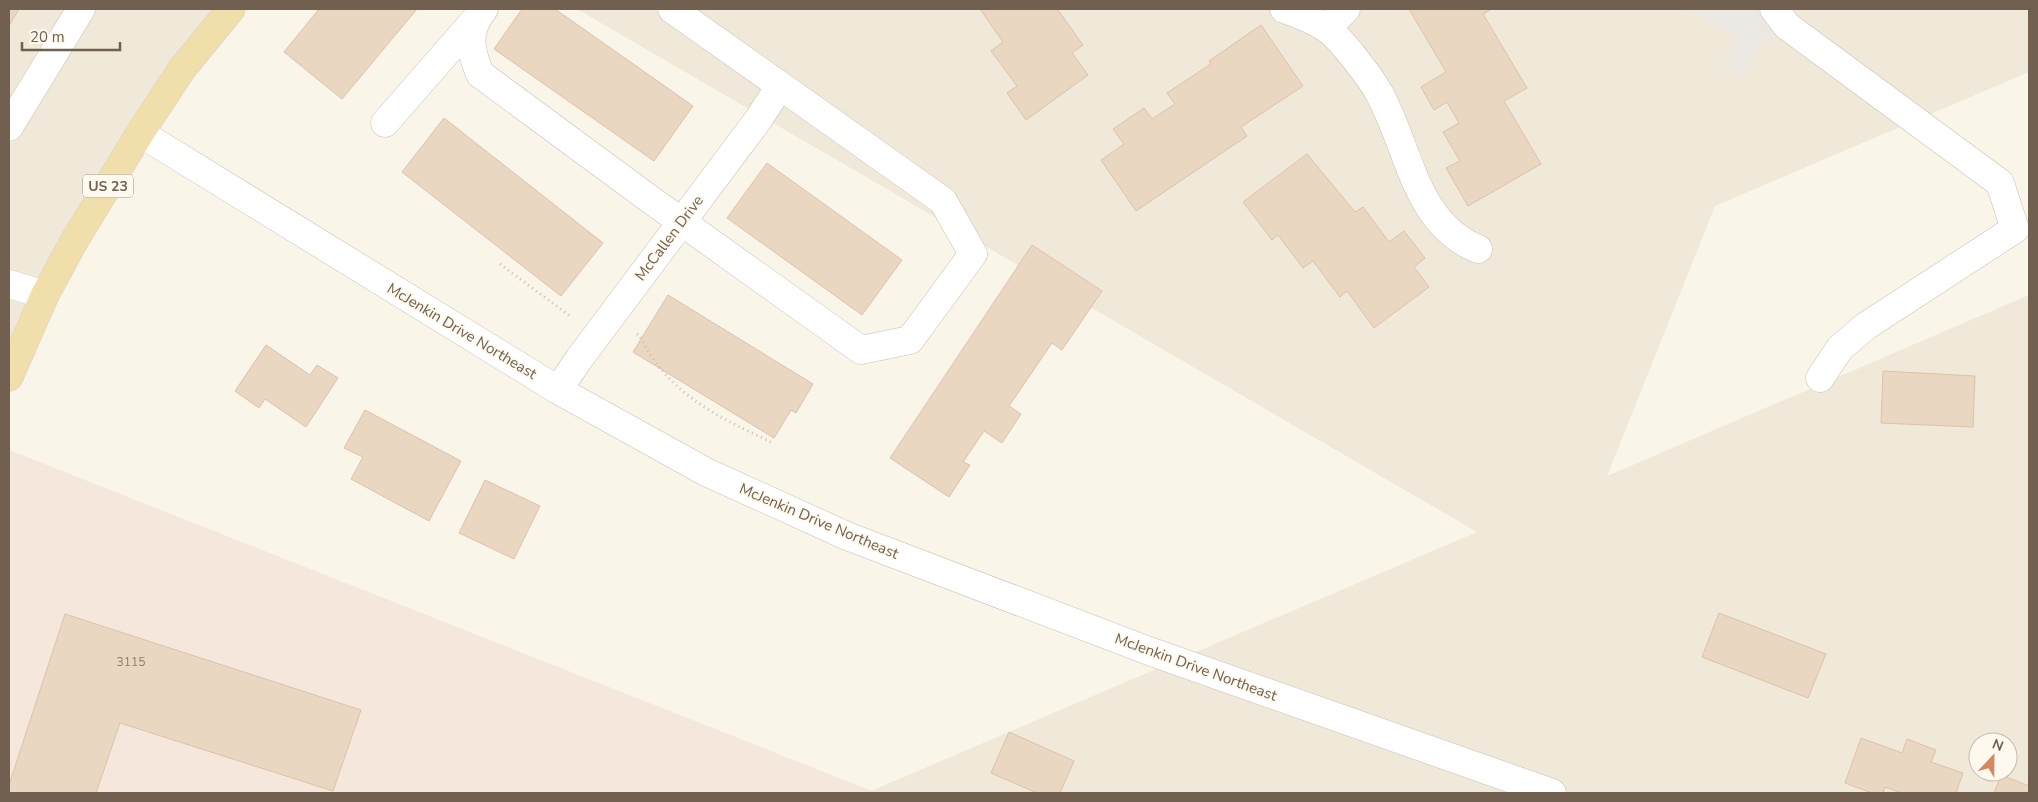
<svg xmlns="http://www.w3.org/2000/svg" width="2038" height="802" font-family="'Nunito Sans',sans-serif">
<style>
.residential{fill:#f0e8d8;fill-rule:evenodd}
.commercial{fill:#f5e7db}
.industrial{fill:#ebe7e2}
.building{fill:#ead7c2;stroke:#dcc2a7}
.lines{fill:none;stroke-linecap:round;stroke-linejoin:round}
.minor-casing{stroke:#cbbfb0;stroke-width:29}
.major-casing{stroke:#d7d2ce;stroke-width:29}
.path{stroke:#d1bda7;stroke-width:3;stroke-dasharray:1 4;stroke-linecap:butt}
.minor{stroke:#fff;stroke-width:28}
.major{stroke:#f0dfaa;stroke-width:28}
.labels{text-anchor:middle;stroke-width:4;stroke-linejoin:round;paint-order:stroke}
.number-label{font-size:12px;fill:#8f7e6c}
.shield{fill:#fdf9ef;stroke:#9b8e80;stroke-width:1}
.shield-label{font-size:14px;font-weight:bold;fill:#716050}
.street-label{font-size:15px;fill:#716050;stroke:#fdf9ef}
</style>
<rect width="100%" height="100%" fill="#faf5e9"/>
<!-- residential -->
<path class="residential" d="M9 9H224L9 377Z
M577 9H2029V72L1715 206 1607 476 2029 295V793H876L871 791 1477 532ZM1978 742H2008V772H1978Z"/>
<!-- commercial -->
<path class="commercial" d="M9 450 877 793H9Z"/>
<!-- industrial -->
<path class="industrial" d="M1685 9H1784L1771 44 1762 40 1743 77 1723 65 1740 38Z"/>
<!-- building -->
<path class="building" d="M9 9H19L9 26Z
M319 9H417L342 99 284 52Z
M522 9H555L693 106 654 161 494 49Z
M980 9H1060L1058 10 1083 45 1072 53 1088 75 1026 120 1007 93 1017 86 991 51 1003 42Z
M1409 9H1492L1483 14 1527 88 1504 101 1541 164 1468 206 1446 168 1460 161 1443 132 1459 123 1447 102 1434 110 1421 87 1446 72Z
M1261 25 1303 86 1241 127 1247 136 1136 211 1101 160 1124 144 1113 129 1144 108 1152 119 1175 104 1167 93 1211 64 1209 61Z
M444 118 603 243 561 296 402 172Z
M1307 154 1355 212 1363 207 1389 242 1404 231 1425 258 1414 267 1429 287 1374 328 1347 291 1340 297 1313 261 1303 268 1278 235 1272 240 1243 202Z
M767 163 902 260 862 315 727 218Z
M1032 245 1102 291 1062 350 1052 343 1009 406 1021 414 1002 443 984 431 963 462 970 465 949 497 890 458Z
M668 295 813 384 796 413 791 410 774 438 633 352Z
M266 345 310 375 317 365 338 378 306 427 265 399 259 408 235 391Z
M1883 371 1975 376 1973 427 1881 423Z
M365 410 461 461 429 521 351 479 363 457 344 448Z
M485 480 540 506 514 559 459 533Z
M1719 613 1826 654 1808 698 1702 657Z
M65 614 361 710 333 791 120 723 96 793H9V785Z
M1009 732 1074 761 1060 793H1037L991 773Z
M1861 738 1902 753 1907 739 1936 750 1931 762 1963 773 1956 793H1902L1885 787 1883 793H1872L1845 783Z
M2001 775 2029 786V793H1994Z"/>
<g class="lines">
<defs>
<path id="minor" d="M484 9C466 31 470 49 480 74L651 200 861 350 910 340 973 254 943 201 672 9
M1284 9C1296 13 1315 21 1326 28 1339 36 1371 78 1379 93 1409 146 1414 223 1478 249
M1774 9 1787 26 2000 183 2015 229
M1327 28 1346 9
M385 123 474 21
M9 127 81 9
M140 133 558 390 706 472 847 536 1149 651 1552 793
M9 284 45 295
M1820 378 1840 348 1866 326 2015 229
M558 390 579 359 758 120 780 86"/>
<path id="major" d="M9 377 45 295 73 243 140 133 182 69 231 9"/>
</defs>
<!-- minor casing -->
<use href="#minor" class="minor-casing"/>
<!-- major casing -->
<use href="#major" class="major-casing"/>
<!-- path -->
<path class="path" d="M500 264 570 316
M637 334 640 336C667 393 716 416 771 442"/>
<!-- minor -->
<use href="#minor" class="minor"/>
<!-- major -->
<use href="#major" class="major"/>
</g>
<g class="labels">
<!-- number labels -->
<g class="number-label">
<text x="131" y="666">3115</text>
</g>
<!-- shield labels -->
<rect class="shield" x="83" y="174.5" width="50" height="23" rx="4"/>
<g class="shield-label">
<text x="108" y="191">US 23</text>
</g>
<!-- street labels -->
<g class="street-label">
<text transform="translate(669 238) rotate(-53)" y="5">McCallen Drive</text>
<text transform="translate(462 331) rotate(31)" y="5">McJenkin Drive Northeast</text>
<text transform="translate(819 521) rotate(23)" y="5">McJenkin Drive Northeast</text>
<text transform="translate(1196 667) rotate(20)" y="5">McJenkin Drive Northeast</text>
</g>
</g>
<!-- border -->
<rect width="2038" height="802" fill="none" stroke="#716050" stroke-width="20"/>
<!-- north arrow -->
<g transform="translate(1993 757) rotate(22)"><circle r="24" fill="#fdf9ef" stroke="#c5bcaf"/>
<path d="M0-4L9 19L0 12L-9 19Z" fill="#d4885e"/>
<text y="-8" font-size="14" font-weight="bold" text-anchor="middle" fill="#716050">N</text>
</g>
<!-- scale -->
<path d="M22 42v8h98v-8" fill="none" stroke="#716050" stroke-width="2.5"/>
<text x="30" y="42" font-size="15" fill="#716050" stroke="#fdf9ef" stroke-width="4" paint-order="stroke">20 m</text>
</svg>
